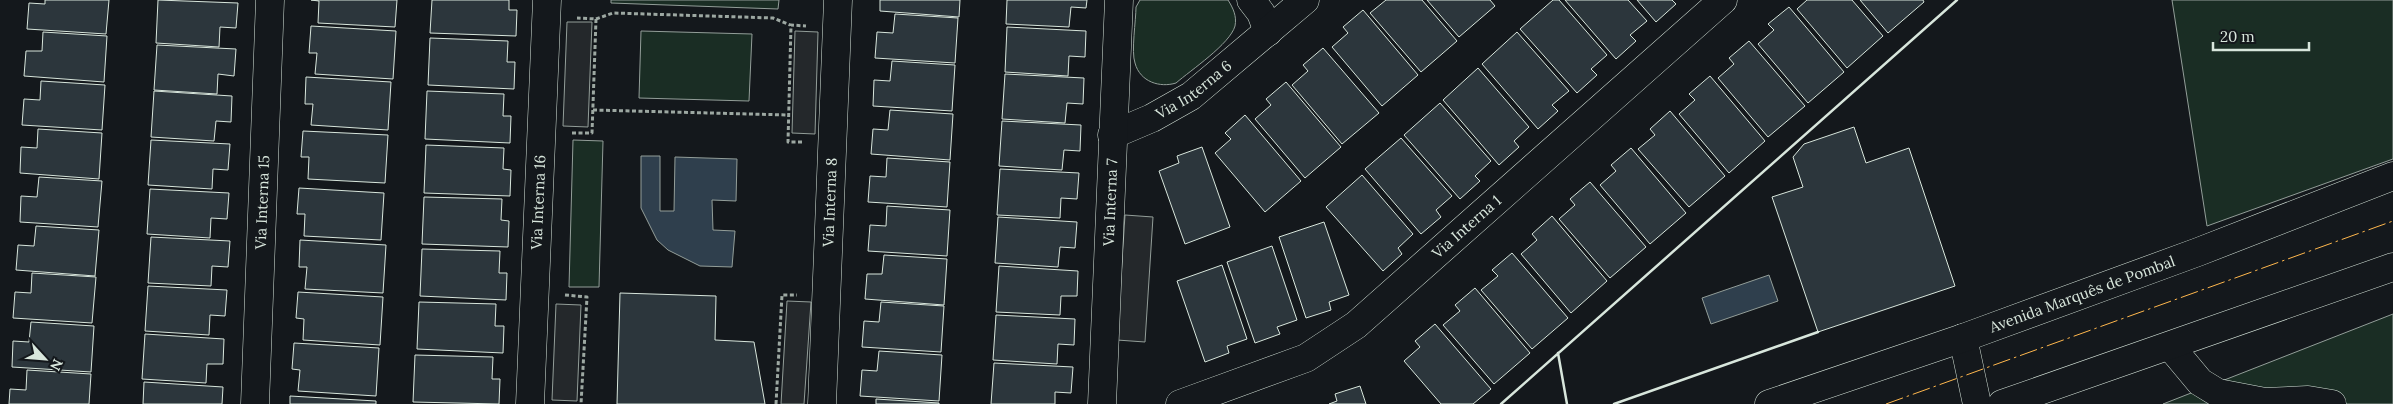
<svg xmlns="http://www.w3.org/2000/svg" width="2393" height="404" font-family="Lora,serif">
<style>
.green{fill:#1a2d24;stroke:#939e99}
.parking{fill:#24282b;stroke:#939e99}
.water{fill:#2f3f4d;stroke:#939e99}
.building{fill:#2c363c;stroke:#d8e6dc}
.lines{fill:none;stroke-linecap:round;stroke-linejoin:round}
.minor-casing{stroke:#d8e6dc;stroke-width:29}
.major-casing{stroke:#d8e6dc;stroke-width:29}
.path{stroke:#9da8a2;stroke-width:3;stroke-dasharray:4 2.5;stroke-linecap:butt}
.minor{stroke:#14181c;stroke-width:28}
.major{stroke:#14181c;stroke-width:28}
.wall{stroke:#d8e6dc;stroke-width:2.5}
.power{stroke:#ffb74d;stroke-width:1;stroke-dasharray:18 4 2.5 4;stroke-linecap:butt}
.labels{text-anchor:middle;stroke-width:4;stroke-linejoin:round;paint-order:stroke}
.street-label{font-size:15px;fill:#d8e6dc;stroke:#14181c}
</style>
<rect width="100%" height="100%" fill="#14181c"/>
<!-- green -->
<path class="green" d="M611 0H779L778 9 611 3Z
M1140 0H1228C1233 8 1237 16 1235 26 1230 44 1191 70 1176 83 1160 88 1140 82 1135 63 1131 52 1136 20 1136 7Z
M2172 0H2393V159L2207 226Z
M641 31 752 34 749 101 639 98Z
M573 140 603 141 599 287H569Z
M2393 314V404H2163Z"/>
<!-- parking -->
<path class="parking" d="M567 22H592L588 127 563 126Z
M795 31 818 32 815 134 792 133Z
M1125 215 1153 217 1145 342 1117 340Z
M787 301 811 302 804 404H781Z
M556 304 581 305 577 401 552 400Z"/>
<!-- water -->
<path class="water" d="M641 156H660V211H674L675 157 737 159 736 201 712 200 713 230 735 231 732 267 700 266 668 250 657 240 641 208Z
M1769 275 1778 301 1711 324 1702 298Z"/>
<!-- building -->
<path class="building" d="M45 0H109L106 34 27 29 29 3 45 4Z
M158 0 238 3 236 28 220 27 219 47 156 43Z
M311 0H397L395 27 318 23 319 1Z
M432 0H509V10H517L516 36 430 33Z
M880 0H960L959 17 880 11Z
M1007 0H1087L1086 8 1071 7 1069 27 1006 24Z
M1386 0H1422L1457 41 1421 72 1370 13Z
M1427 0H1490L1495 6 1459 37Z
M1553 0H1559L1607 55 1591 69 1597 75 1577 93 1520 29Z
M1565 0H1628L1647 21 1630 35 1636 41 1616 59Z
M1637 0H1672L1676 4 1656 22Z
M1807 0H1852L1883 36 1847 68 1797 9Z
M1860 0H1923L1924 2 1888 33Z
M1789 7 1844 72 1808 103 1758 44 1774 30 1768 24Z
M1363 10 1418 75 1382 106 1332 47 1348 33 1343 27Z
M895 14 958 18 955 63 875 58 877 32 893 33Z
M311 26 396 31 393 79 315 74 317 53H309Z
M1007 27 1086 31 1085 57 1069 56 1068 76 1005 72Z
M43 32 107 36 104 82 24 76 26 51H42Z
M1517 32 1569 91 1552 105 1558 111 1538 129 1482 64Z
M430 38 508 41 507 62H515L514 89 428 85Z
M1749 41 1805 106 1768 137 1718 78 1734 64 1729 58Z
M157 45 236 49 234 76 218 74 217 94 154 90Z
M1323 48 1379 113 1342 144 1292 85 1308 71 1303 65Z
M892 61 955 65 952 111 873 106 874 80 890 81Z
M1478 68 1529 127 1514 141 1519 147 1499 165 1443 100Z
M1005 74 1084 78 1083 104 1067 103 1065 123 1002 119Z
M1710 76 1765 141 1729 173 1679 114 1695 100 1689 94Z
M306 77 391 82 388 130 311 125 313 104H305Z
M41 81 105 85 102 130 22 125 24 99 40 100Z
M1286 82 1341 147 1305 178 1255 119 1271 105 1266 99Z
M154 91 232 96 231 122 216 121 214 141 151 137Z
M427 91 504 94 503 116H511L510 143 425 139Z
M1440 103 1491 161 1475 176 1480 181 1460 199 1404 135Z
M890 110 953 114 950 160 871 154 873 129 888 130Z
M1670 111 1725 176 1689 207 1638 149 1655 135 1650 129Z
M1245 115 1301 181 1265 212 1215 153 1231 139 1225 133Z
M1002 121 1081 125 1080 151 1064 150 1062 170 999 166Z
M1854 127 1866 163 1909 148 1955 286 1818 332 1772 197 1803 187 1793 157 1804 144Z
M38 129 102 133 99 179 20 173 21 147 37 148Z
M303 131 388 135 385 183 308 179 309 157H301Z
M1401 138 1452 196 1436 210 1441 217 1421 234 1365 169Z
M151 140 230 144 228 170 213 169 212 189 148 185Z
M426 145 504 148 503 169 511 170 510 196 424 193Z
M1202 147 1230 227 1185 244 1159 171 1179 163 1177 156Z
M1631 148 1686 213 1650 244 1600 185 1616 171 1611 165Z
M887 158 950 162 947 207 868 202 870 176 886 177Z
M1000 169 1079 173 1077 199 1061 198 1060 218 997 215Z
M1362 175 1413 234 1398 248 1402 254 1383 271 1326 207Z
M39 177 102 181 98 227 20 222 21 196 37 197Z
M1590 182 1646 247 1610 278 1559 219 1575 205 1570 199Z
M299 188 384 193 381 240 304 236 305 214H297Z
M150 189 229 193 227 219 211 218 210 238 147 234Z
M424 197 502 199 501 220 509 221 508 247 422 244Z
M887 206 950 210 947 256 868 251 870 225 886 226Z
M1552 216 1607 281 1571 313 1521 254 1537 240 1532 234Z
M998 217 1077 222 1075 248 1060 247 1058 267 995 263Z
M1324 222 1349 295 1329 302 1331 310 1306 318 1279 237Z
M36 226 99 230 95 276 16 270 18 245 34 246Z
M151 237 230 241 228 267 212 266 211 286 148 283Z
M300 240 386 245 383 293 305 289 307 267H299Z
M1272 246 1297 320 1277 327 1280 334 1255 343 1227 262Z
M422 249 500 251 499 273H507L506 300 420 296Z
M1512 253 1568 318 1532 349 1481 290 1498 276 1492 270Z
M884 255 947 259 944 305 865 299 867 274H882Z
M1222 265 1247 339 1227 346 1229 353 1205 362 1177 281Z
M999 266 1078 271 1077 296H1061L1060 315 996 312Z
M32 273 96 277 92 323 13 318 15 292 31 293Z
M148 286 227 290 225 316 210 315 209 335 145 331Z
M1475 288 1530 353 1494 384 1443 325 1460 311 1455 305Z
M298 292 383 297 380 345 303 340 304 319 296 318Z
M620 293 716 296 715 340 754 342 765 404H617Z
M419 302 496 304 495 326H504L503 353 417 349Z
M881 302 944 306 941 352 862 347 864 321 879 322Z
M996 315 1075 319 1074 345 1058 344 1057 364 993 360Z
M31 322 94 326 91 372 12 367 13 341 29 342Z
M1435 324 1491 389 1473 404H1441L1404 361 1420 347 1415 341Z
M145 334 224 339 223 364H207L206 383 142 379Z
M294 343 379 348 376 396 298 391 300 370 292 369Z
M879 351 942 355 939 401 860 396 862 370 877 371Z
M415 355 493 357 492 379H500L499 404 413 402Z
M994 363 1073 367 1071 393 1055 392V404H991Z
M27 370 91 374 89 404H9L10 389 26 390Z
M144 382 223 387 222 404H143Z
M1360 386 1366 404H1329L1337 401 1335 394Z
M290 396 376 401V404H290Z
M876 399 939 403V404H876Z"/>
<g class="lines">
<defs>
<g id="minor">
<path d="M1251 0 1261 13 1268 32"/>
<path id="s1" d="M1112 135 1152 118 1191 96 1305 0"/>
<path d="M1963 338 1977 404"/>
<path d="M2170 346 2200 382 2218 393 2265 402 2308 400 2332 404"/>
<path id="s2" d="M255 404 270 0"/>
<path id="s3" d="M530 404 547 0"/>
<path id="s4" d="M822 404 838 0"/>
<path id="s5" d="M1102 404 1119 0"/>
<path id="s6" d="M1180 404 1306 358 1356 325 1723 0"/>
</g>
<g id="major">
<path id="s7" d="M1769 404 1963 338 2198 252 2393 176"/>
<path d="M2002 404 2393 267"/>
</g>
</defs>
<!-- minor casing -->
<use href="#minor" class="minor-casing"/>
<!-- major casing -->
<use href="#major" class="major-casing"/>
<!-- path -->
<path class="path" d="M596 19 613 13 773 18 790 25
M593 110 789 115
M572 133H592L596 19 577 18
M802 142H788L791 25 806 26
M565 295 587 297 581 404
M776 404 782 295H797"/>
<!-- minor -->
<use href="#minor" class="minor"/>
<!-- major -->
<use href="#major" class="major"/>
<!-- wall -->
<path class="wall" d="M1558 353 1567 404
M1501 404 1957 0
M1614 404 1818 332"/>
<!-- power -->
<path class="power" d="M1886 404 2393 221"/>
</g>
<g class="labels">
<!-- street labels -->
<g class="street-label">
<text dy="5" stroke="none"><textPath href="#s1" startOffset="94">Via Interna 6</textPath></text>
<text dy="5" stroke="none"><textPath href="#s2" startOffset="202">Via Interna 15</textPath></text>
<text dy="5" stroke="none"><textPath href="#s3" startOffset="202">Via Interna 16</textPath></text>
<text dy="5" stroke="none"><textPath href="#s4" startOffset="202">Via Interna 8</textPath></text>
<text dy="5" stroke="none"><textPath href="#s5" startOffset="202">Via Interna 7</textPath></text>
<text dy="5" stroke="none"><textPath href="#s6" startOffset="342">Via Interna 1</textPath></text>
<text dy="5" stroke="none"><textPath href="#s7" startOffset="332">Avenida Marquês de Pombal</textPath></text>
</g>
</g>
<!-- north arrow -->
<g transform="translate(45 359) rotate(116)" stroke="#14181c" stroke-width="4" paint-order="stroke">
<path d="M0-4L9 19L0 12L-9 19Z" fill="#d8e6dc"/>
<text y="-8" font-size="14" font-weight="bold" text-anchor="middle" fill="#d8e6dc">N</text>
</g>
<!-- scale -->
<path d="M2213 42v8h96v-8" fill="none" stroke="#d8e6dc" stroke-width="2.5"/>
<text x="2220" y="42" font-size="15" fill="#d8e6dc" stroke="#14181c" stroke-width="4" paint-order="stroke">20 m</text>
</svg>
